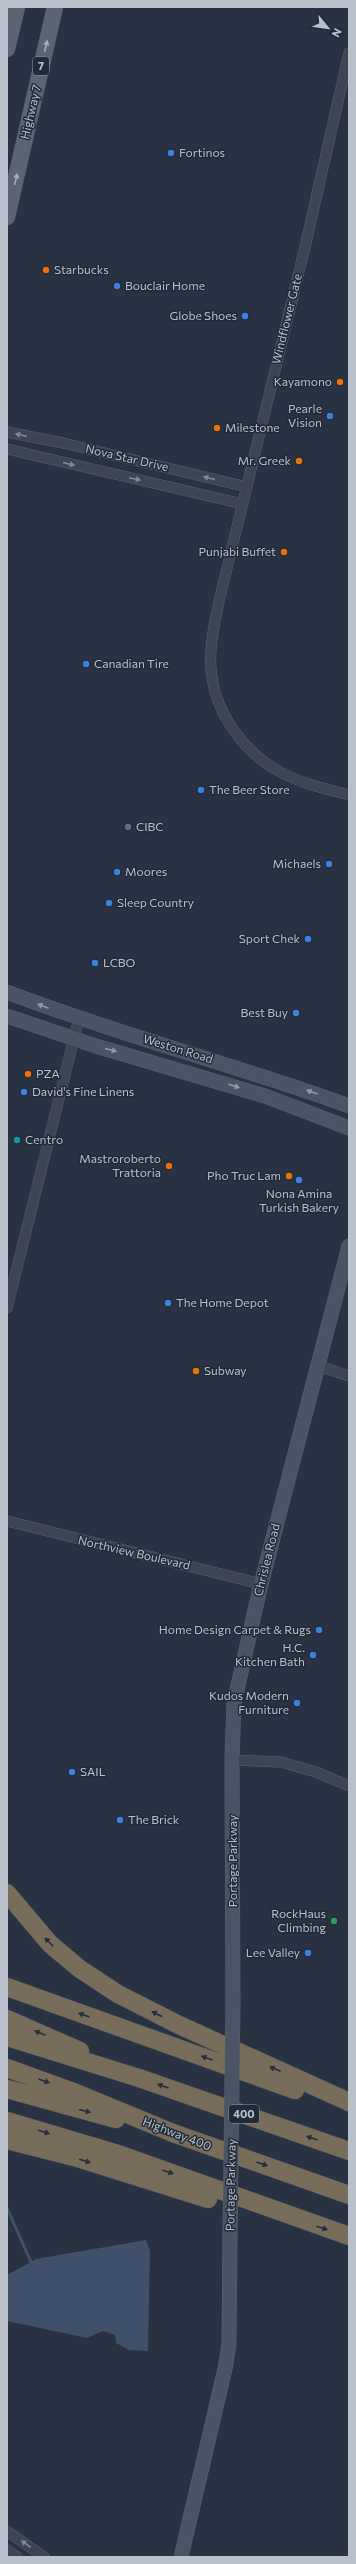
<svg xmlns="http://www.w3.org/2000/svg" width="356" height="2564" font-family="Commissioner,sans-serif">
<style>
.water{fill:#404f6a}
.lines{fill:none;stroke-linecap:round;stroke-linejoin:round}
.stream{stroke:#404f6a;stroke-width:3}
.street-casing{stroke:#58606c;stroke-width:11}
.secondary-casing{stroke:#58606c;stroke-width:15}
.primary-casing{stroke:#474e5b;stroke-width:17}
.highway-casing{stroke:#454d59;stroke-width:19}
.street{stroke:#3d4552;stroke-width:10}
.secondary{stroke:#4b5464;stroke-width:14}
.primary{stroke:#5b6471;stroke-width:16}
.highway{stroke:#776d5a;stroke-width:18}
.secondary-bridge-casing{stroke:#58606c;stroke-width:15;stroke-linecap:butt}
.secondary-bridge{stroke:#4b5464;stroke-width:14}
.oneway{fill:#a7aeb9}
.oneway2{fill:#828995}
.oneway3{fill:#939aa7}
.oneway4{fill:#252d39}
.shop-dot{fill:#3f7fe0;stroke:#212a37;stroke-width:1.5}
.food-dot{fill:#e8710a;stroke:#212a37;stroke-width:1.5}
.service-dot{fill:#5c6f8a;stroke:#212a37;stroke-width:1.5}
.culture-dot{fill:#0f9aa8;stroke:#212a37;stroke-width:1.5}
.leisure-dot{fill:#2e9e5b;stroke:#212a37;stroke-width:1.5}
.labels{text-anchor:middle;stroke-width:3;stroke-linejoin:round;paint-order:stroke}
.shield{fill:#212a37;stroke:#8c939f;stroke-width:1}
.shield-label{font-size:11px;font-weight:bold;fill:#bac0cb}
.street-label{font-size:12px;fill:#bac0cb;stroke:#212a37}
.poi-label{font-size:12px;fill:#bac0cb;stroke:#212a37;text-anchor:start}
</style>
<rect width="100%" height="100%" fill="#293242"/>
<!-- water -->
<path class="water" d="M146 2240 150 2251 148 2351 129 2350 116 2343 115 2335 103 2331 87 2338 7 2321V2275L36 2259Z"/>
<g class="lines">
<!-- stream -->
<path class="stream" d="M7 2208 31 2262"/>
<defs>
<path id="street" d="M349 53 305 247 221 593C209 645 201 685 235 732 248 750 263 763 282 773 303 784 327 789 349 795
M7 432 63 443 247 487
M7 449 243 504
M7 1308 79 1018
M316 1365 349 1376
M7 1521 261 1584
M232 1760 281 1762 316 1772 349 1786
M7 2531 44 2557
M7 2550 17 2557"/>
<path id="secondary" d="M7 992C119 1035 236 1065 349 1106
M7 1016 96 1046 265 1096 349 1128
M233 2005 232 1760 234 1703 261 1584 349 1246
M181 2557 225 2369 229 2344 230 2235"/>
<path id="primary" d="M7 49 17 7
M7 217 55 7"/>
<path id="highway" d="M7 1893 50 1944 80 1969 118 1994 179 2025 349 2102
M7 1987 295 2090
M7 2019 80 2051
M7 2037 139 2078 349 2151
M7 2068 76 2093 173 2133 349 2195
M7 2089 116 2119
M7 2121 118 2154 349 2236
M7 2140 74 2157 208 2199"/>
</defs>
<!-- street casing -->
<use href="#street" class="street-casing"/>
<!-- secondary casing -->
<use href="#secondary" class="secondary-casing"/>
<!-- primary casing -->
<use href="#primary" class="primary-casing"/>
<!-- highway casing -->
<use href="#highway" class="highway-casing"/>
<!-- street -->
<use href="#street" class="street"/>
<!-- secondary -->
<use href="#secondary" class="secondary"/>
<!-- primary -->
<use href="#primary" class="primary"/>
<!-- highway -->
<use href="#highway" class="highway"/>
<defs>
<path id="secondary-bridge" d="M230 2235 233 2005"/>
</defs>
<!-- secondary-bridge casing -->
<use href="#secondary-bridge" class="secondary-bridge-casing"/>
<!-- secondary-bridge -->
<use href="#secondary-bridge" class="secondary-bridge"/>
</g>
<!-- one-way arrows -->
<defs><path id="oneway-solid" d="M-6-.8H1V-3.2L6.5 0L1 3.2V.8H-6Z"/></defs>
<g class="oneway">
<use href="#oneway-solid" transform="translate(46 46) rotate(-77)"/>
<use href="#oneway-solid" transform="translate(16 179) rotate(-77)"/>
</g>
<g class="oneway2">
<use href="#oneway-solid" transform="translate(21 435) rotate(-167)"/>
<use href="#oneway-solid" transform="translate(69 464) rotate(13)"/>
<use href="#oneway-solid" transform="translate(209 478) rotate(-166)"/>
<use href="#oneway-solid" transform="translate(135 479) rotate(12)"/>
<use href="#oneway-solid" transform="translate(26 2544) rotate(-145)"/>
</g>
<g class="oneway3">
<use href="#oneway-solid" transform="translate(43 1006) rotate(-159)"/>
<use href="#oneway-solid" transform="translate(111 1050) rotate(15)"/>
<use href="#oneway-solid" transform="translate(234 1086) rotate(18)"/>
<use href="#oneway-solid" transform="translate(312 1092) rotate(-160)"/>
</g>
<g class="oneway4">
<use href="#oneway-solid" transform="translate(49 1942) rotate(-135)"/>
<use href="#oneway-solid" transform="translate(157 2014) rotate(-153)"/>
<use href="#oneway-solid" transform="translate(84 2015) rotate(-160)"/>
<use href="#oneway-solid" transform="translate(40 2033) rotate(-157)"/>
<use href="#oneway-solid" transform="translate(207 2058) rotate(-160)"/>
<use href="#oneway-solid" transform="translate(275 2069) rotate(-157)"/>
<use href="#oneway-solid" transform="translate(44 2081) rotate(19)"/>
<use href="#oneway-solid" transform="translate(163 2086) rotate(-161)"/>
<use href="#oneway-solid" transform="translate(85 2111) rotate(14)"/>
<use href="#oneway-solid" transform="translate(44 2132) rotate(17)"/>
<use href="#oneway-solid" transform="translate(312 2138) rotate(-161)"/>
<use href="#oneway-solid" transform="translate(85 2161) rotate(17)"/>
<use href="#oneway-solid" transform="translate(262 2164) rotate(19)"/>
<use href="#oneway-solid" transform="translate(168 2172) rotate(20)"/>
<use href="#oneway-solid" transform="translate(322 2228) rotate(18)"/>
</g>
<!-- markers -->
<g class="shop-dot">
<circle cx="171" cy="153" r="4"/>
<circle cx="117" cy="286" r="4"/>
<circle cx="245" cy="316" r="4"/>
<circle cx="330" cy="416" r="4"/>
<circle cx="86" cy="664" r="4"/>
<circle cx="201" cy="790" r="4"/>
<circle cx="329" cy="864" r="4"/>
<circle cx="117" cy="872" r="4"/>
<circle cx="109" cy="903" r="4"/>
<circle cx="308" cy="939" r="4"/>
<circle cx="95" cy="963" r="4"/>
<circle cx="296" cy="1013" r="4"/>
<circle cx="24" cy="1092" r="4"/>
<circle cx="299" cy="1180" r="4"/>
<circle cx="168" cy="1303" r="4"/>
<circle cx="319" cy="1630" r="4"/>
<circle cx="313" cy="1655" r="4"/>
<circle cx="297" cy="1703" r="4"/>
<circle cx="72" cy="1772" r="4"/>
<circle cx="120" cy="1820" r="4"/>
<circle cx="308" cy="1953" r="4"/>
</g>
<g class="food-dot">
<circle cx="46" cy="270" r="4"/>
<circle cx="340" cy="382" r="4"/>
<circle cx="217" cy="428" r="4"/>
<circle cx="299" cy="461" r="4"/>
<circle cx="284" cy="552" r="4"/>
<circle cx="28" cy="1074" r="4"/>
<circle cx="169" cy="1166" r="4"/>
<circle cx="289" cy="1176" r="4"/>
<circle cx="196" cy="1371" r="4"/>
</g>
<circle class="service-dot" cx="128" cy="827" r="4"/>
<circle class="culture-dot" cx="17" cy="1140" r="4"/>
<circle class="leisure-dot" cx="334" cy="1921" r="4"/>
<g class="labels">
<!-- shield labels -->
<g class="shield">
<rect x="33" y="57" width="16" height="18" rx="3"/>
<rect x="229" y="2105" width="30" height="18" rx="3"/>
</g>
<g class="shield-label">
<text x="41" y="70">7</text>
<text x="244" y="2118">400</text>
</g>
<!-- street labels -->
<g class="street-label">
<text transform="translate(31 112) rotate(-77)" y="4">Highway 7</text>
<text transform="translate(287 319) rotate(-76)" y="4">Windflower Gate</text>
<text transform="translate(127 458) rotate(13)" y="4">Nova Star Drive</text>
<text transform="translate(178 1049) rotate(17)" y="4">Weston Road</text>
<text transform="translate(134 1553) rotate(13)" y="4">Northview Boulevard</text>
<text transform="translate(267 1560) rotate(-76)" y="4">Chrislea Road</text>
<text transform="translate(233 1861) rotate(-90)" y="4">Portage Parkway</text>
<text transform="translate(177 2134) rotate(21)" y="4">Highway 400</text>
<text transform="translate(231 2185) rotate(-89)" y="4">Portage Parkway</text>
</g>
<!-- poi labels -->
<g class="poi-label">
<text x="179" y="157">Fortinos</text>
<text x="54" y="274">Starbucks</text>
<text x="125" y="290">Bouclair Home</text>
<text x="237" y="320" text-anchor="end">Globe Shoes</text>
<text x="332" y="386" text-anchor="end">Kayamono</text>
<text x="322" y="413" text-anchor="end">Pearle<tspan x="322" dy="14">Vision</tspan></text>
<text x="225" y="432">Milestone</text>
<text x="291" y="465" text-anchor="end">Mr. Greek</text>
<text x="276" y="556" text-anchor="end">Punjabi Buffet</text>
<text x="94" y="668">Canadian Tire</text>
<text x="209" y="794">The Beer Store</text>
<text x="136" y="831">CIBC</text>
<text x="321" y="868" text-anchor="end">Michaels</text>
<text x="125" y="876">Moores</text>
<text x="117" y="907">Sleep Country</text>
<text x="300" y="943" text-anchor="end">Sport Chek</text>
<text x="103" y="967">LCBO</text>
<text x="288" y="1017" text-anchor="end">Best Buy</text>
<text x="36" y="1078">PZA</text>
<text x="32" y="1096">David's Fine Linens</text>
<text x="25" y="1144">Centro</text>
<text x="161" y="1163" text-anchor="end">Mastroroberto<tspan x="161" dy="14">Trattoria</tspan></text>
<text x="281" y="1180" text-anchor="end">Pho Truc Lam</text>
<text x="299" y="1198" text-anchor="middle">Nona Amina<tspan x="299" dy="14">Turkish Bakery</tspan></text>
<text x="176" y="1307">The Home Depot</text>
<text x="204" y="1375">Subway</text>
<text x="311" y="1634" text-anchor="end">Home Design Carpet &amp; Rugs</text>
<text x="305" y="1652" text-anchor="end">H.C.<tspan x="305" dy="14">Kitchen Bath</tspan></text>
<text x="289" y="1700" text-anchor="end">Kudos Modern<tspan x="289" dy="14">Furniture</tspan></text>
<text x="80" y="1776">SAIL</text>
<text x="128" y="1824">The Brick</text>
<text x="326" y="1918" text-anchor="end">RockHaus<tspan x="326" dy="14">Climbing</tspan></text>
<text x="300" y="1957" text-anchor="end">Lee Valley</text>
</g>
</g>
<!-- border -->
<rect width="356" height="2564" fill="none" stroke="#bac0cb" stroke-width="16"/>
<!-- north arrow -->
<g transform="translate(328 28) rotate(119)" stroke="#212a37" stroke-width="3" paint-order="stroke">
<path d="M0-3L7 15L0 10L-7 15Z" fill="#bac0cb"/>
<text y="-6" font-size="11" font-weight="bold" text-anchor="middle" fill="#bac0cb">N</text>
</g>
</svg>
